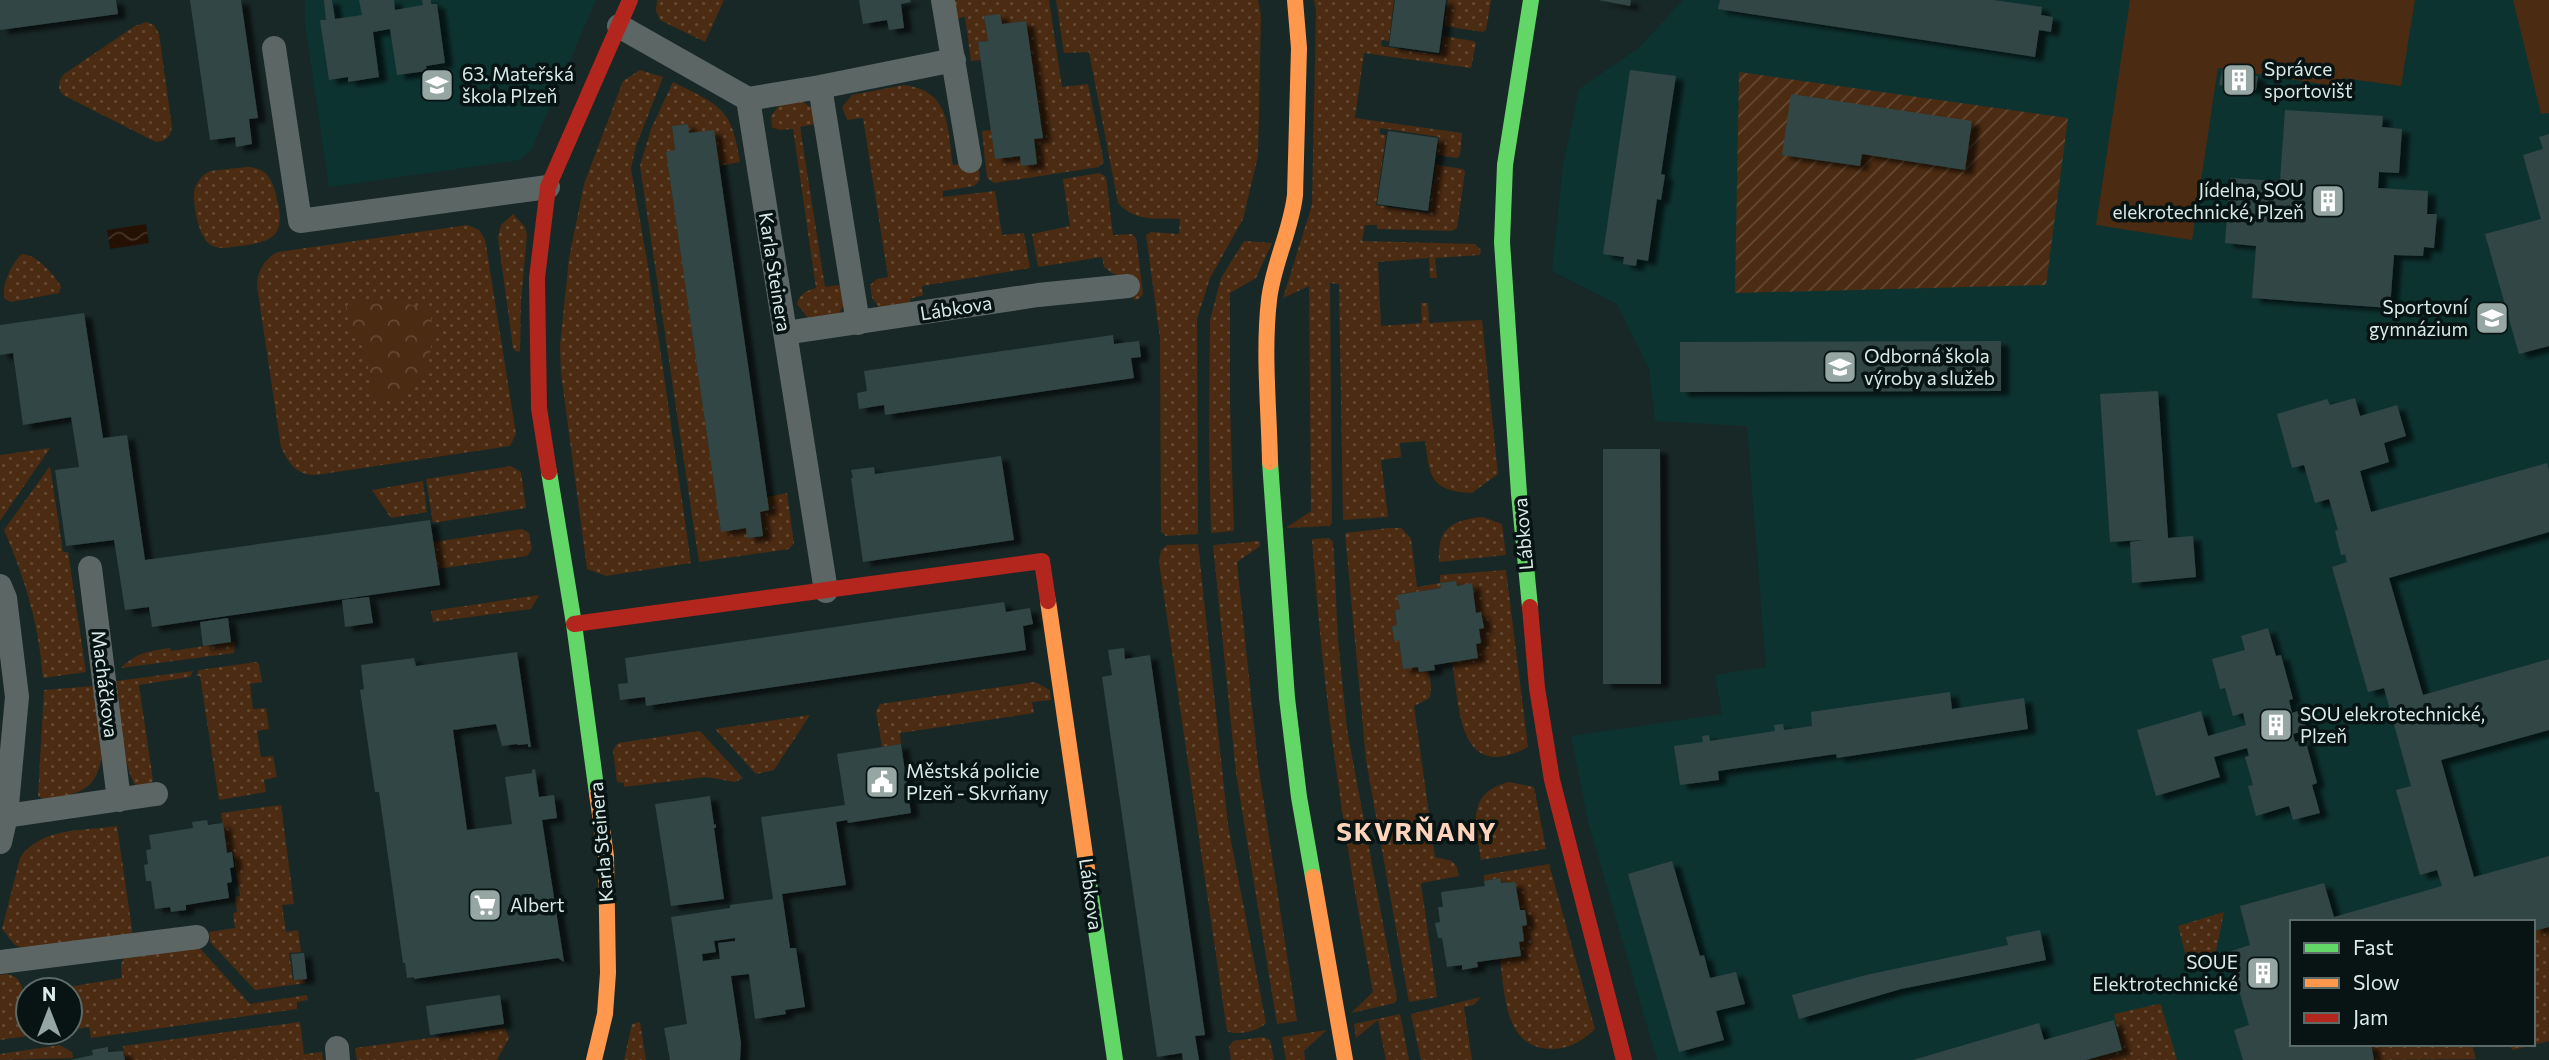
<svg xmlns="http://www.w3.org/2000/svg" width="2549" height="1060" font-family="Commissioner,sans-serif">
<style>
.built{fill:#0d3330}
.grass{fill:url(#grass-dots)}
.forest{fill:url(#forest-crowns)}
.garden{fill:url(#garden-furrows)}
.pitch{fill:#4b2b12}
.water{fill:url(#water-waves)}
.building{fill:#324644;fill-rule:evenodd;filter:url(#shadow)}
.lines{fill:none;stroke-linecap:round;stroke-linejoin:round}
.street{stroke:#5b6665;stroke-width:24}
.fast{stroke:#63d668;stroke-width:16}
.slow{stroke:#ff974d;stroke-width:16}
.jam{stroke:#b3261e;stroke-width:16}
.labels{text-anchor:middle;stroke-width:7;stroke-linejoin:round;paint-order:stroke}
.poi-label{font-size:19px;fill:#d9eae7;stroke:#081413;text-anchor:start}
.street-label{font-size:19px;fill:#d9eae7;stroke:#081413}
.district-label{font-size:26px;font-weight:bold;letter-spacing:2px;fill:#ffd3b9;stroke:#081413}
</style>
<defs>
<pattern id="grass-dots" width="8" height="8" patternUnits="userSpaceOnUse" patternTransform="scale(1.75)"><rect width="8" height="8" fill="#4b2b12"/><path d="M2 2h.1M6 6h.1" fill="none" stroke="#644a34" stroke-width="1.8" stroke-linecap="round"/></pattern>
<pattern id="forest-crowns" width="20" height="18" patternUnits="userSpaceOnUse" patternTransform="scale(1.75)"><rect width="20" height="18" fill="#4b2b12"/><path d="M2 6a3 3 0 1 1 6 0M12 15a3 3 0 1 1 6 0" fill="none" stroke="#644a34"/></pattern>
<pattern id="garden-furrows" width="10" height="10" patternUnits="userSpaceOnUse" patternTransform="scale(1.75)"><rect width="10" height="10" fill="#4b2b12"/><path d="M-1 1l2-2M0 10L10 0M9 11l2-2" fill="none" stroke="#644a34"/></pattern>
<pattern id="water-waves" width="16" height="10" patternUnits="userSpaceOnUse" patternTransform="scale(1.75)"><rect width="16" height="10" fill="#251104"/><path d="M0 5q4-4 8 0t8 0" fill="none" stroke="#443429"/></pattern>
<filter id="shadow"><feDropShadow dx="8" dy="4.5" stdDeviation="2" flood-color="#0009"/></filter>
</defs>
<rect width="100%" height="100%" fill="#182826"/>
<!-- built -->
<path class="built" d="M305 0H596L532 149 520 160 329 187 305 24Z
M1683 0H2549V927L2533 931V922H2292V1044H2371L2374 1060H1657L1588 821 1571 736 1722 714 1715 675 1766 667 1747 426 1655 421 1649 368 1617 304 1552 271 1563 165 1579 89 1640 47Z"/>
<!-- grass -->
<path class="grass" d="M657 0H724L705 42 660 20 656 11Z
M957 0H1049L1062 87 1088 84 1104 162 1099 167 994 183 987 178 982 131 991 130 995 159 1020 156 1022 166 1037 163 1034 139 1043 138 1026 21 1002 24 984 16 988 41 978 42 981 60 971 61 965 17 957 18 955 2Z
M1056 0H1258L1261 16 1258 156 1243 219 1210 278 1197 319 1198 534 1166 536 1161 532 1160 338 1146 235 1151 232 1179 234 1180 219C1157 218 1135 222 1118 203L1089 52 1064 53Z
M1314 0H1394L1389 41 1382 40 1381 46 1440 55 1443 36 1473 41 1476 43 1471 68 1364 53 1355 118 1462 133 1460 155 1457 158 1437 155 1439 137 1380 128V134L1386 135 1376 205 1428 213 1436 165 1463 169 1465 172 1457 228 1452 231 1377 229V225H1365L1362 241 1475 244 1481 250 1480 255 1435 258 1437 278H1430L1429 258 1378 262 1381 326 1422 323 1421 303H1428L1429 323 1482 320 1498 474 1472 493C1430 491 1430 477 1425 441L1400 443 1401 457 1381 460 1388 517 1343 520 1339 284 1330 283 1332 523 1330 526 1286 528 1311 511 1309 286 1283 298 1312 205 1316 11Z
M1448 0H1491L1486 30 1483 32 1444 26Z
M146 22 154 25 159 34 172 127C170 137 166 141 156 142L63 95C57 88 58 82 64 74L135 26Z
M640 70 663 77 636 146 631 168 649 272 691 563 606 576 587 569 561 373 560 346 569 258 584 184 623 81Z
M673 82C720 106 732 107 740 162L719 166 689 133 687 124 672 126 675 150 666 152 721 531 746 528 748 538 763 536 760 512 769 510 767 497 787 493 794 543 789 549 699 562 640 166 651 129Z
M904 85C951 91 947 127 953 165L978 162 980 180 974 186 943 191V197L995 191 1002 235 1024 233 1030 268 922 286 923 295 910 299 911 307H879L872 298 870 285 877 279 888 277 863 118 847 120 842 107 852 95Z
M800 100 813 109 816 124 800 127 825 287 839 285 844 290V304L839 314 808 318 797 304C800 293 806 291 816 288L793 129 779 130 772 127 771 116 781 103Z
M246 167C270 167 273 183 278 203 285 238 270 242 240 246 231 247 221 250 213 246 199 241 193 206 194 192 195 183 202 175 210 171Z
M1100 173 1106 177 1113 235 1132 234 1136 238 1143 294 1139 299 1134 300 1131 276C1118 277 1114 275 1104 267L1102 257 1038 267 1032 234 1070 226 1063 179Z
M513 214 525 227 527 235 521 301 520 352 515 351 513 348 498 237 501 225Z
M468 225 479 230 485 239 516 434 510 446 316 475C296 475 289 464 281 447L257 286C257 271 265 258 278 252Z
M1244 241 1272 243 1256 278 1230 293V402L1234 531 1211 533 1209 441 1210 320 1221 278Z
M22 254C36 254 56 276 61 287L59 293 11 302 5 299C0 287 13 261 22 254Z
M50 448 0 521V455Z
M50 466 63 552H68L86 672 43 678C39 625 25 578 4 530Z
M511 466 521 472 526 508 433 523 426 479Z
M423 481 427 512 391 518 372 490Z
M1483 517 1502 524 1506 555 1439 562C1437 529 1451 520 1483 517Z
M1389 528H1401L1411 538 1417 587 1440 583V575L1506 570 1528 747C1458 784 1460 708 1452 662L1478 658 1476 644 1481 643 1479 629 1483 627 1481 612 1476 613 1472 584 1457 586 1456 581 1441 583V588L1397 595 1400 609 1395 611 1397 625 1392 626 1394 641 1399 640 1403 669 1418 667 1419 672 1429 671 1431 687 1430 698 1414 706 1435 857 1452 861 1457 867 1459 876 1421 883 1437 997 1409 1002 1366 760 1345 533Z
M522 529 529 533 532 549 527 556 437 569 433 542Z
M1329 538 1333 542 1334 555 1338 640 1347 729 1397 999 1395 1003 1351 1013 1373 992C1344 841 1323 692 1312 539Z
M1260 541V546L1237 562 1258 764 1297 1021 1277 1024 1236 773 1213 545Z
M1198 544 1228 825 1266 1023C1259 1031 1237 1036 1227 1031L1159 562 1161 550 1167 545Z
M539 595 531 609 433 622 431 611Z
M231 642H235L234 653 121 668C136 653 149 651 170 648L171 651Z
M256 662 259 664 262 682 250 684 253 709 266 708 269 729 257 731 261 757 273 756 277 777 264 780 266 792 219 800 200 676H196L199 670Z
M193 671 190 677 139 685 153 780 149 787 137 788C123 768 115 706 116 681Z
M1035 682 1050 690 1051 700 1032 702 1034 713 900 733 901 744 882 747 876 712 880 704Z
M93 686C98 723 119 783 69 795 58 798 47 803 38 796L44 690Z
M810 715 774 770 756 774 715 729Z
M700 731 743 778 735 782 706 777 624 787V783L617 782 613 750 618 743Z
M1509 782 1534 787 1546 849 1481 860C1476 825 1465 793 1509 782Z
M281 805 294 904 282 905 286 932 298 930 301 952 289 953 293 980 305 979 306 983 255 990 210 942 209 932 235 928 233 913 237 912 235 897 240 896 233 852 227 853 221 813Z
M117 826 133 936 29 950 15 945 2 929 20 858C40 827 84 831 117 826Z
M1549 864 1595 1029C1582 1041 1570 1049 1551 1049 1504 1048 1505 994 1500 959L1521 956 1519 942 1522 926 1527 925 1525 910H1520L1515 882 1501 883 1500 878 1484 881V875Z
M2224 912 2215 956 2188 964 2178 926Z
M2549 927V1041L2513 1050 2507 1044H2533V931Z
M197 945 250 1004 307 995 308 1000 297 1002V1009L91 1038 89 1027 70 1030V990H49L122 978 121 964 124 958Z
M7 974C19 977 21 982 24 994L28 993V1032H56L0 1040V975Z
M1481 997 1474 1005 1464 1007 1472 1060H1421L1411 1014Z
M2158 1004 2161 1005 2177 1060H2086L2122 1050 2114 1014Z
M1400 1014 1409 1060H1386L1378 1020 1356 1038 1354 1024Z
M300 1022 304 1054 322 1052 323 1060H125L123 1046Z
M640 1022 646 1060H624L632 1024Z
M505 1028 509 1038 497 1060H357L355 1048Z
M1327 1030 1304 1051 1305 1060H1286L1282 1037Z
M1263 1037 1270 1040 1274 1060H1231L1229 1047 1233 1041Z
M2371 1044H2472L2476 1059 2374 1060Z
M60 1045 72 1052 73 1058 0 1060V1054Z"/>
<!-- forest -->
<path class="forest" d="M353 300C371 302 414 300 427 311 433 317 432 324 432 332 432 358 423 395 392 400 384 401 378 399 373 393 369 386 369 366 366 356 359 336 349 332 346 307Z"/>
<!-- garden -->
<path class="garden" d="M1739 72 2068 118 2046 285 1735 293Z"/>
<!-- pitch -->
<path class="pitch" d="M2130 0H2415L2401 86 2343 78 2341 87 2218 68 2192 240 2096 225Z
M2513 0H2549V113L2541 114Z"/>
<!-- water -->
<path class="water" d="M146 224 149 243 110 249 107 230Z"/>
<!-- building -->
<path class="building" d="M0 0H116L118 14 0 30Z
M190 0H241L258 118 249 119 252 144 236 147 235 137 210 140Z
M324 0H332L335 19 362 15 359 0H394L395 10 423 5 422 0H431V4H437L445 63 426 66 427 71 397 75 390 29 373 32 379 77 348 82V77L329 80 320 20H326Z
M859 0H910L911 2 901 4 904 28 889 30 887 20 863 24Z
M1395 0H1446L1439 53 1389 46Z
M1598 0H1631L1630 6Z
M1720 0H1993L2042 7 2041 15 2053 17 2051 32 2039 30 2035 57 1718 9Z
M1000 14 1002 24 1026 21 1043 138 1034 139 1037 164 1021 166 1020 156 995 159 978 42 988 41 984 16Z
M1630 70 1676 76 1661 174 1665 175 1661 200 1657 199 1648 261 1637 259 1636 266 1623 264 1624 257 1603 254Z
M2222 70 2258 76 2256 90 2219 85Z
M1791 94 1972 121 1965 170 1862 154 1860 166 1782 155Z
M2285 110 2383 116 2382 127 2402 129 2399 173 2379 172 2378 188 2428 191 2427 214H2437L2434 248 2424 247 2423 256 2394 255 2390 308 2252 298 2256 246 2225 243 2230 178 2280 181Z
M688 124 689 133 714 130 769 510 760 512 763 536 747 538 746 528 721 532 666 152 675 150 672 126Z
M1388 131 1438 138 1428 211 1377 204Z
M2549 134V346L2519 354 2485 234 2541 219 2523 155 2543 149 2539 137Z
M84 313 103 438 127 435 145 560 430 520 440 585 152 627 149 607 125 610 114 540 66 546 55 470 79 467 71 417 23 425 13 353 0 355V325Z
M1113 335 1114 344 1139 341 1141 357 1131 358 1134 378 885 415 884 405 859 409 857 393 867 391 864 371Z
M2001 341V391L1680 392V342Z
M2158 391 2168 538 2193 536 2196 577 2132 583 2130 542 2143 540 2110 542 2100 394Z
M2355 398 2360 416 2397 405 2406 436 2384 443 2389 462 2360 471 2371 512 2547 463 2549 470V532L2389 578 2423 695 2549 659V730L2441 760 2474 877 2549 856V927L2533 931V922H2292V1044H2371L2374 1060H2243L2234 1030 2249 1025 2228 952 2250 945 2240 906 2324 883 2334 917 2442 886 2437 870 2420 875 2396 790 2411 786 2384 688 2368 692 2332 567 2347 562 2345 554 2341 555 2335 531 2338 530 2329 499 2315 503 2304 465 2292 468 2277 414 2327 399 2330 405Z
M1603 449H1660L1661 684H1603Z
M1001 456 1014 540 863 562 851 478H853L851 470 874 467 875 474Z
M1456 581 1457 586 1472 583 1476 613 1481 612 1484 628 1479 629 1481 643 1476 644 1478 658 1434 665 1435 670 1419 672 1418 667 1403 669 1399 640 1394 641 1392 626 1397 625 1395 610 1400 609 1397 595 1441 588 1440 583Z
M369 597 373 623 345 627 342 600Z
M1004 602 1006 612 1030 608 1033 624 1023 626 1026 650 646 706 645 697 620 700 618 684 628 683 625 658Z
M228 618 231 642 203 646 200 622Z
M2268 628 2276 656 2281 655 2293 699 2289 700 2292 713 2301 710 2307 730 2293 734 2295 742 2305 739 2317 783 2312 785 2320 813 2293 820 2289 806 2256 816 2248 786 2253 785 2245 757 2249 756 2247 748 2214 757 2220 777 2156 796 2137 730 2201 711 2208 736 2246 725 2243 713 2233 716 2225 688 2220 689 2212 659 2245 650 2241 636Z
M1124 648 1125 659 1150 655 1205 1035 1195 1036 1199 1060H1183L1182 1053 1157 1057 1102 677 1112 675 1108 650Z
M517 652 531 747H528V744L518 745 517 744 502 746 496 724 453 730 467 830 512 824 505 777 532 773V770L535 769 539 797 554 795 557 818 542 820 564 962 558 958 414 979V977L407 978 405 963H403L379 792H375L360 690 364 689 361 665 414 658 416 666Z
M1950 692 1952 709 2024 698 2028 729 1837 758 1836 754 1718 771 1719 780 1680 785 1674 746 1703 742 1702 736 1709 735 1710 741 1775 731 1774 725 1783 724 1784 730 1812 726 1811 712Z
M901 744 911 813 848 823 847 820 836 822 846 885 782 894 790 948H796L805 1007 785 1010 786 1014 755 1019 749 974 731 976 741 1043 740 1060H670L664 1028 687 1024 671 917 730 908V905L773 899 761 817 845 805 837 754ZM735 938V941L718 943 720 959 703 961 702 954 716 952 714 941Z
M710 796 714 825 716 824V828H714L724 899 671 906 655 804Z
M207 820 208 825 223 823 227 853 232 852 234 867 230 868 232 882 227 883 229 898 186 905V910L171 912 170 907 155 909 151 881H146L144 865 148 864 146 850 151 849 149 835 193 828 192 822Z
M1672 861 1700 956 1704 955 1710 978 1736 972 1745 1004 1716 1011 1724 1040 1679 1052 1628 874Z
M1500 878 1501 883 1515 882 1520 910H1525L1527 925 1522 926 1524 941 1519 942 1521 956 1477 962 1478 967 1462 970V965L1447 967 1442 938H1438L1435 923 1440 922 1438 907H1443L1441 892 1485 886 1484 881Z
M2040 930 2046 960 1901 989 1799 1019 1792 995 1866 975 2008 945 2006 937Z
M304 953 307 979 294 980 291 954Z
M500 995 504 1024 430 1035 426 1006Z
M2114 1020 2122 1050 2086 1060H1913L2039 1023 2044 1040Z
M108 1047V1052L123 1051 125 1060H70L93 1055 92 1050Z"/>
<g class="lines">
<!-- street -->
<path class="street" d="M943 0 970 161
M619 26 748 99 826 591
M274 48 300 221 548 187
M820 87 858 323
M748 99 820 87 954 60
M785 333 1038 295 1128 286
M90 568 119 800
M0 586 5 598 17 697 6 816 0 842
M6 816 156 794
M0 962 197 937
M337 1048 338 1060"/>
<!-- fast -->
<path class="fast" d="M1270 462 1287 698 1299 797 1313 877
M549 472 574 624 597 794
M1530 607 1519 494 1502 242 1505 165 1531 0
M1087 869 1115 1060"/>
<!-- slow -->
<path class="slow" d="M1270 462C1269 408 1263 353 1269 300 1273 264 1291 231 1295 195L1299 48 1295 0
M1048 601 1087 869
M1313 877 1345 1060
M594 1060 605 1014 608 973 606 856 597 794"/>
<!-- jam -->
<path class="jam" d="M549 472 539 408 537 278 548 187 630 0
M1530 607 1537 688 1552 780 1624 1060
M574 624 1042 561 1048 601"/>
</g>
<!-- icons -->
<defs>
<symbol id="building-square" viewBox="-11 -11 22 22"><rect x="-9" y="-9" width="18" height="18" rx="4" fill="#95a6a3" stroke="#081413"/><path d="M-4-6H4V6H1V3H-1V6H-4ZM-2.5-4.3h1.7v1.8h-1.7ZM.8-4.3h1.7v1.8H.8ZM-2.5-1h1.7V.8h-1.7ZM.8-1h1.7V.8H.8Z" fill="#fff"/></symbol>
<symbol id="school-square" viewBox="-11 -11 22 22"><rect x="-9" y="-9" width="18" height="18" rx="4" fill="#95a6a3" stroke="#081413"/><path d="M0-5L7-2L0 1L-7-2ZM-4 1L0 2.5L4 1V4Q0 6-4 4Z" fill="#fff"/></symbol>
<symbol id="civic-square" viewBox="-11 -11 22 22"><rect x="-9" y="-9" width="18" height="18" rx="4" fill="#95a6a3" stroke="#081413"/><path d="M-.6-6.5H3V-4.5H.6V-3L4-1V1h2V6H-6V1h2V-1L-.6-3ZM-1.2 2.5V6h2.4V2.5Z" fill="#fff"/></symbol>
<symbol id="supermarket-square" viewBox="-11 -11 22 22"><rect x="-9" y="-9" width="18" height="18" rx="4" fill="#95a6a3" stroke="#081413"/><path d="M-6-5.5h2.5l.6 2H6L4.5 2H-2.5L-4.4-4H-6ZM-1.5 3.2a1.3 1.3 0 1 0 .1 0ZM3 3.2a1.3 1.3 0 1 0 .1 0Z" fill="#fff"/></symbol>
</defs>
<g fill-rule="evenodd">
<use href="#building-square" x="2220" y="61" width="38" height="38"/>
<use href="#school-square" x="418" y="66" width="38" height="38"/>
<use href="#building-square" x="2309" y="182" width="38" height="38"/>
<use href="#school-square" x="2473" y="299" width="38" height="38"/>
<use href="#school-square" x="1821" y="348" width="38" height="38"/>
<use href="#building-square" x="2257" y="706" width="38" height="38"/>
<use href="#civic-square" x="863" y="763" width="38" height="38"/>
<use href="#supermarket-square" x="466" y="886" width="38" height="38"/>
<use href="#building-square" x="2244" y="954" width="38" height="38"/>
</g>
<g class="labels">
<!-- poi labels -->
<g class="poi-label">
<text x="2264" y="76">Správce<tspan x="2264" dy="22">sportovišť</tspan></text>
<text x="462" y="81">63. Mateřská<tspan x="462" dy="22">škola Plzeň</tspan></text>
<text x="2304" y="197" text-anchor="end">Jídelna, SOU<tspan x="2304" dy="22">elekrotechnické, Plzeň</tspan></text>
<text x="2468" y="314" text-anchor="end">Sportovní<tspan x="2468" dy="22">gymnázium</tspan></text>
<text x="1864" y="363">Odborná škola<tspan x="1864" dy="22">výroby a služeb</tspan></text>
<text x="2300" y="721">SOU elekrotechnické,<tspan x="2300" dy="22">Plzeň</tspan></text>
<text x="906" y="778">Městská policie<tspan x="906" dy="22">Plzeň - Skvrňany</tspan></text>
<text x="510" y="912">Albert</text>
<text x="2238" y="969" text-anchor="end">SOUE<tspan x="2238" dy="22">Elektrotechnické</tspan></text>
</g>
<!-- street labels -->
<g class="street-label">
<text transform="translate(775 272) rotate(81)" y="7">Karla Steinera</text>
<text transform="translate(956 308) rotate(-9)" y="7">Lábkova</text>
<text transform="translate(1523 534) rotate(-95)" y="7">Lábkova</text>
<text transform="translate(105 684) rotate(83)" y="7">Macháčkova</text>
<text transform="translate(601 842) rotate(-95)" y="7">Karla Steinera</text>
<text transform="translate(1091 894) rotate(82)" y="7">Lábkova</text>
</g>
<!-- district labels -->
<g class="district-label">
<text x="1417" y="841">SKVRŇANY</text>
</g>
</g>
<!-- legend -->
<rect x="2290" y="920" width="245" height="126" fill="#081413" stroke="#5c6a68" stroke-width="2"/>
<rect x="2304" y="943" width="35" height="10" fill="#63d668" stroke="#5c6a68" stroke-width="2"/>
<text x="2353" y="955" font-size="21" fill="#d9eae7">Fast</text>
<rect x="2304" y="978" width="35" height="10" fill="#ff974d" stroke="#5c6a68" stroke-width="2"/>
<text x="2353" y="990" font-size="21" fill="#d9eae7">Slow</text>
<rect x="2304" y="1013" width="35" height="10" fill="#b3261e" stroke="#5c6a68" stroke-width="2"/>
<text x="2353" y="1025" font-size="21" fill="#d9eae7">Jam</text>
<!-- north arrow -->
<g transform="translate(49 1011)"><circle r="33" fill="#081413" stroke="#5c6a68" stroke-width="2"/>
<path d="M0-5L12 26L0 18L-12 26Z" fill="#95a6a3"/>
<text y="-10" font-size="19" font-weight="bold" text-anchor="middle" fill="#d9eae7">N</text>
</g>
</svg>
